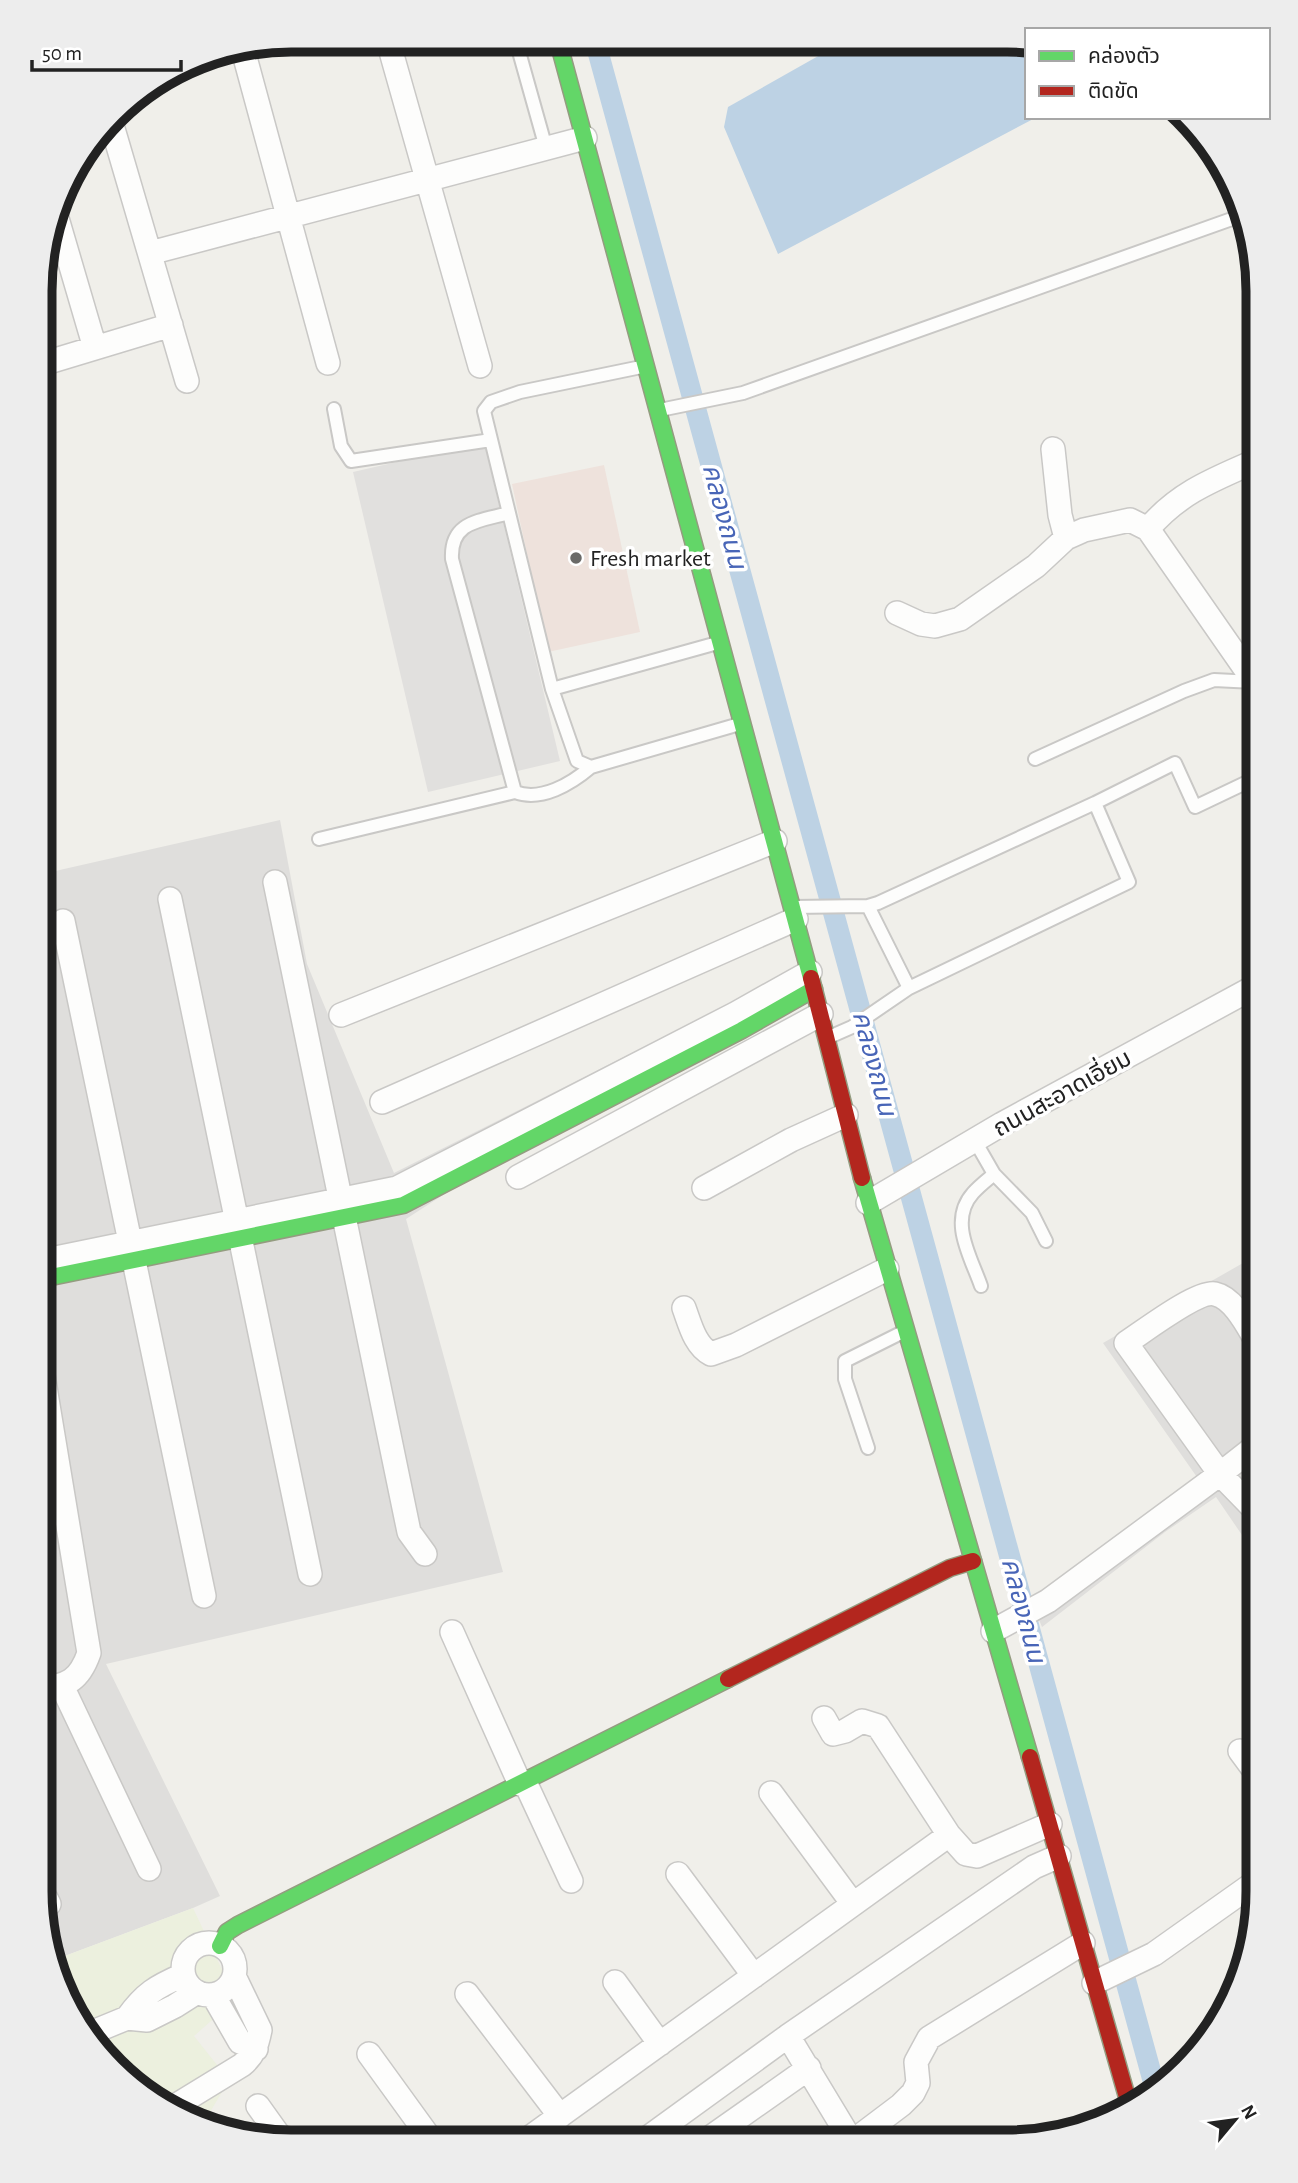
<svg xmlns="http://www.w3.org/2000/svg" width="1298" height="2183" font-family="'Alegreya Sans','Noto Sans Thai',sans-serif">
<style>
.residential{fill:#dfdedc}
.commercial{fill:#eee2dc}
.farmland{fill:#ecf0de}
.parking{fill:#e1e0de}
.water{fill:#bdd2e4}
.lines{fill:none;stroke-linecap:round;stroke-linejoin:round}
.canal{stroke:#bdd2e4;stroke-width:21}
.lane-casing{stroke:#c9c8c6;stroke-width:16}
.street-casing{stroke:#c9c8c6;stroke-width:26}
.fast-casing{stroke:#949c80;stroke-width:19}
.jam-casing{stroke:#949c80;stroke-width:19}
.lane{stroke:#fdfdfc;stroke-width:12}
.street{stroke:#fdfdfc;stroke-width:23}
.fast{stroke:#63d668;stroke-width:16}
.jam{stroke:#b3261e;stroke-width:16}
.poi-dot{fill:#6a6a68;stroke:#fff;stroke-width:2.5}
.labels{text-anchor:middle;stroke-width:7;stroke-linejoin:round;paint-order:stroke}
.poi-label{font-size:24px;fill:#222;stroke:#fff;text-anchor:start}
.street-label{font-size:24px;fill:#222;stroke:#fff}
.water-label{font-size:26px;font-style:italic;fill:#4865b7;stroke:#fff}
.rim{fill:none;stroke:#222;stroke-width:9}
</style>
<rect width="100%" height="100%" fill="#f0efea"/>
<!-- residential -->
<path class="residential" d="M280 820 307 964 394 1173 776 980 406 1219 503 1572 106 1664 220 1896 193 1908 54 1960 40 1892 42 874Z
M1257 1255V1557L1216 1497 1165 1532 1042 1627 1032 1603 1199 1480 1103 1343Z"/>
<!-- commercial -->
<path class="commercial" d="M604 465 640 632 548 652 512 484Z"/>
<!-- farmland -->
<path class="farmland" d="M193 1908 236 1999 194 2036 229 2080 206 2119 138 2091 59 1988 54 1960Z"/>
<!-- parking -->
<path class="parking" d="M484 442 560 761 428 792 353 472Z"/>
<!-- water -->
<path class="water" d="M843 42H1027V117H1037L778 254 724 127 728 107Z"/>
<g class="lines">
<!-- canal -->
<path class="canal" d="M595 41 1154 2084"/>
<defs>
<path id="lane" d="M516 41 546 148
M646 366 520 392 491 402 484 411 552 689 577 761 591 767 743 723
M334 409 341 446 351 461 491 440
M660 410 743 393 1243 215
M509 513C480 521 450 521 452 559L515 792C541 802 571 784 591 767
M552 689 721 642
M1035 759 1184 691 1214 680 1254 682
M319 839 515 792
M868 906 909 988
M793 907 868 906 878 903 1095 803 1175 763 1195 807 1258 777
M827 1038 852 1027 909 988 1129 882 1095 803
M975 1141 994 1174 1032 1213 1046 1241
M981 1286C971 1257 948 1221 973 1193 979 1186 987 1180 994 1174
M868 1448 845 1379V1361L905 1331"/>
<path id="street" d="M388 41 480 366
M243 50 328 363
M111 122 187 381
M56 215 95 348
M150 253 585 138
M42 364 171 325
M1053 449 1060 515 1066 538
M1148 529C1179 492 1215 479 1258 460
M897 613 921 624 935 626 960 619 1036 566 1066 538 1084 530 1130 520 1148 529 1258 687
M275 882 409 1532 425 1554
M170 899 310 1574
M63 921 204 1596
M341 1015 775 841
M382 1102 796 919
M518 1177 821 1014
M704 1188 791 1140 846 1115
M868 1203 1002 1124 1258 985
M41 1261 397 1188 735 1014 810 972
M684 1308C690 1324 695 1346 711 1354L736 1345 887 1269
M1257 1445 1220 1474 1126 1343C1143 1332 1198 1290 1215 1294 1234 1298 1248 1327 1257 1342
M993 1631 1048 1601 1220 1474 1257 1512
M452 1632 520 1784
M62 1686 149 1869
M41 1689C68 1685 79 1681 89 1653L41 1363
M824 1718 833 1734 845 1731 862 1721 878 1726 949 1835 966 1854 977 1856 1050 1824
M1240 1751 1257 1774
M525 1782 571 1881
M771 1793 853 1904
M678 1874 754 1976
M40 1887 49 1904
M183 1969a26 26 0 1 1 52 0a26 26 0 1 1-52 0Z
M615 1982 660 2044
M1094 1983 1154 1954 1257 1881
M467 1994 560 2116
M213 1995 240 2042 256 2049
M127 2018C145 1993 156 1987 183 1975
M93 2032 127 2018 147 2020 175 2006 197 1992
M788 2036 852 2142
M369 2054 432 2141
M175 2106 242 2065C254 2055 257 2045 260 2030L234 1976
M258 2106 283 2141
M525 2141 949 1835
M642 2142 788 2036 1034 1867 1059 1856
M704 2142 809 2068
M852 2142 901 2105 913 2093 918 2083 916 2062 929 2038 1083 1943"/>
<path id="fast" d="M558 41 811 978
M862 1178 1030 1757
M41 1279 403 1205 742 1030 814 989
M220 1946 227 1932 238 1925 728 1679"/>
<path id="jam" d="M811 978 862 1178
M728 1679 950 1568 973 1561
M1030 1757 1129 2104"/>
</defs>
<!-- lane casing -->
<use href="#lane" class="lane-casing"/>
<!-- street casing -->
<use href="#street" class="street-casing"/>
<!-- fast casing -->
<use href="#fast" class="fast-casing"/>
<!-- jam casing -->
<use href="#jam" class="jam-casing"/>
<!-- lane -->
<use href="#lane" class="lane"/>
<!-- street -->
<use href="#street" class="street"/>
<!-- fast -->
<use href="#fast" class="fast"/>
<!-- jam -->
<use href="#jam" class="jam"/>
</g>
<!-- markers -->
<circle class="poi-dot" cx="576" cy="558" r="7"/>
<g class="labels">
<!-- poi labels -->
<g class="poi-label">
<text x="590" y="566">Fresh market</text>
</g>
<!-- street labels -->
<g class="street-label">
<text transform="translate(1062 1093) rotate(-29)" y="8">ถนนสะอาดเอี่ยม</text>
</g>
<!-- water labels -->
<g class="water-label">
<text transform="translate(725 516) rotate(75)" y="9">คลองถนน</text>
<text transform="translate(875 1063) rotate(75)" y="9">คลองถนน</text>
<text transform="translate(1024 1610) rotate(75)" y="9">คลองถนน</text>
</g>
</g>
<!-- crop -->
<path d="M0 0H1298V2183H0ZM291 52H1007A239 239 0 0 1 1246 291V1891A239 239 0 0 1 1007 2130H291A239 239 0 0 1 52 1891V291A239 239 0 0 1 291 52Z" fill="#ededed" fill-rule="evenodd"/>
<path class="rim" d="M291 52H1007A239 239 0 0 1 1246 291V1891A239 239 0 0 1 1007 2130H291A239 239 0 0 1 52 1891V291A239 239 0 0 1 291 52Z"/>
<!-- legend -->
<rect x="1025" y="28" width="245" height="91" fill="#ffffff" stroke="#a7a7a7" stroke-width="2"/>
<rect x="1039" y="51" width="35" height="10" fill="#63d668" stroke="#a7a7a7" stroke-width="2"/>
<text x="1088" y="63" font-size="21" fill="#222222">คล่องตัว</text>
<rect x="1039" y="86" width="35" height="10" fill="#b3261e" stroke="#a7a7a7" stroke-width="2"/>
<text x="1088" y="98" font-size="21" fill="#222222">ติดขัด</text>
<!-- north arrow -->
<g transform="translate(1235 2120) rotate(61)" stroke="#ffffff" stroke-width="5" paint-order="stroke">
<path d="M0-5L12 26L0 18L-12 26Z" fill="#222222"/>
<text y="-10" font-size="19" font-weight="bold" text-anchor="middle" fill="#222222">N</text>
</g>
<!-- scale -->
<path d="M32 60v10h149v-10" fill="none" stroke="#222222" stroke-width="3.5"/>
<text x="42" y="60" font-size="21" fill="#222222" stroke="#ffffff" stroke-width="5" paint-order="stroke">50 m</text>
</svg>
